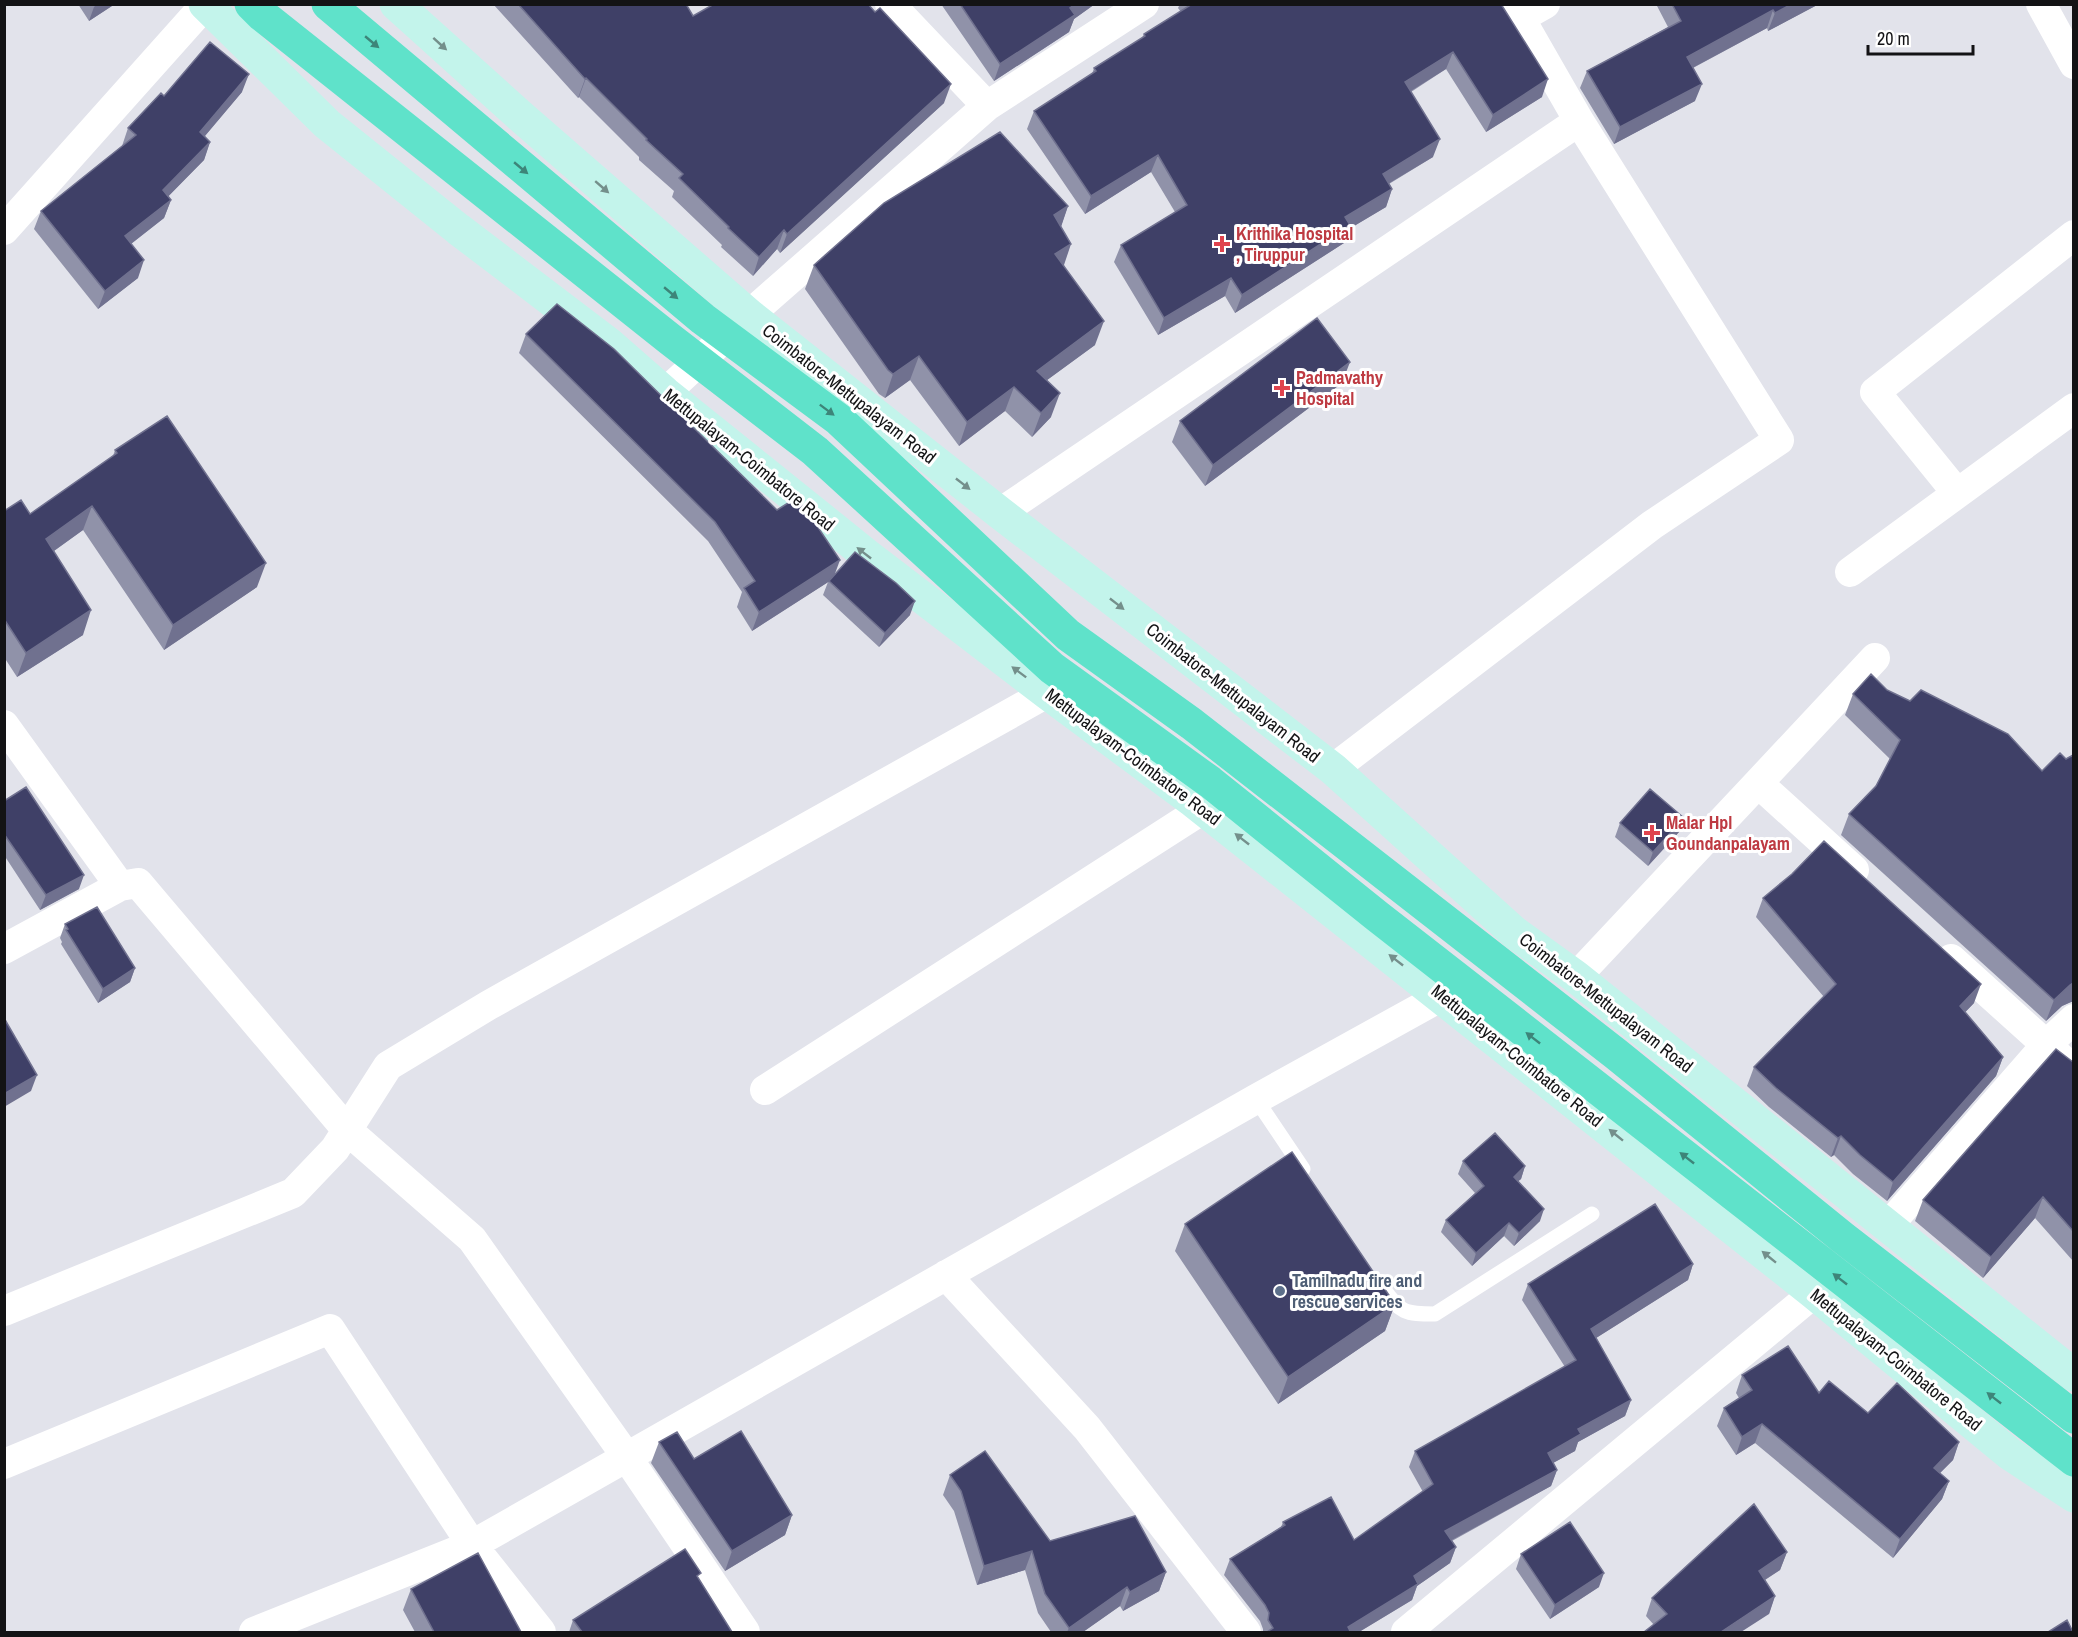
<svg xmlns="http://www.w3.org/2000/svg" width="2078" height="1637" font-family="'Archivo Narrow',sans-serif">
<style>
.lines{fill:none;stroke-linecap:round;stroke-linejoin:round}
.service{stroke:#fff;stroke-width:15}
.minor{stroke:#fff;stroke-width:30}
.secondary{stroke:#c3f4eb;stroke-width:33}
.trunk{stroke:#5fe2ca;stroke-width:33}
.wall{fill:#9092a9}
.shaded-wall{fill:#70718f}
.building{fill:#3f4067;stroke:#70718f;stroke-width:1.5}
.oneway{fill:#3d8579}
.oneway2{fill:#748f8b}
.health-dot{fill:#e0444e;stroke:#fff;stroke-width:2}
.service-dot{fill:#5c6f8a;stroke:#fff;stroke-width:2}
.labels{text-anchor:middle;stroke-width:6;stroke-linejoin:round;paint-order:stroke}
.health-label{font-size:18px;font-weight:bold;fill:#be3a42;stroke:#fff;text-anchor:start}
.street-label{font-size:18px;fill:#131315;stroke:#fff}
.service-label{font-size:18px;font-weight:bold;fill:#4e5e75;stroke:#fff;text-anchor:start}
</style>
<rect width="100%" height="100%" fill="#e2e3eb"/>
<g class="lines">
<!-- service -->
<path class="service" d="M1256 1099 1303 1169
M1383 1288C1400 1313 1405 1314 1435 1314L1592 1214"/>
<!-- minor -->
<path class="minor" d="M890 4 987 106
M2041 4 2074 64
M1520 18 1545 4
M4 230 205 5
M665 393 749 315 987 106 1144 4
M1957 493 1875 392 2074 235
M1000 513 1579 121
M1850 572 2074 408
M4 725 120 886 138 883 347 1130 472 1239 626 1456 745 1632
M1333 769 1652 525 1779 440 1579 121 1520 18 1510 4
M1854 870 1758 783 1875 658
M4 949 120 886
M1951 959 2074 1070
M1576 977 1758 783
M765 1090 1203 809
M1887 1227 2046 1045 2074 1019
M946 1275 1087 1428 1246 1632
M4 1311 293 1193 335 1149 388 1066 489 1005 1047 693
M4 1464 330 1329 472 1545 1256 1099 1442 996
M254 1632 472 1545 541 1632
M1406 1632 1814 1293"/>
<!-- secondary -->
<path class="secondary" d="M205 4 327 124 458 229 609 344 665 393 868 556 1047 693 1193 801 1814 1293 2010 1454 2074 1496
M396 4 518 114 749 315 1000 513 1333 769 1515 933 1576 977 2074 1375"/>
<!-- trunk -->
<path class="trunk" d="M251 4 262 15 671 340 815 451 1052 668 1210 782 1377 916 2074 1460
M328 4 703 319 838 419 1068 635 1192 724 1616 1054 1842 1237 2074 1417"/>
</g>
<!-- wall -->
<path class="wall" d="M78 4H115L89 21Z
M493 4H686L693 16 944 103 780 253 777 249 753 276 721 247 722 245 672 197 674 191 639 160V157L579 97 578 98Z
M941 4H1095L1074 19 1069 32 994 81Z
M1180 4H1501L1542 97 1486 132 1446 69 1411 92 1433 157 1389 184 1392 189 1386 207 1349 229 1344 243 1235 313 1225 296 1158 335 1114 262 1121 245 1175 212 1151 172 1085 214 1027 129 1034 111 1092 74 1094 68 1142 38 1144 34 1181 12 1178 8Z
M1656 4H1819L1768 31 1767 28 1693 68 1695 101 1614 144 1580 88 1587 71 1668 27Z
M242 92 205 136 210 142 204 160 168 196 171 200 164 218 131 244 138 278 98 309 34 229 41 211 122 146 128 128 164 96Z
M1068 206 1061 226 1064 265 1095 345 1047 380 1051 417 1032 437 1005 411 959 446 910 380 885 398 879 394 805 289 814 265Z
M526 334 835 574 910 615 879 647 823 595 828 582 752 631 737 607 742 592 708 541 519 353Z
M1342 383 1205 486 1172 442 1180 421Z
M115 450 257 587 164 650 83 530 54 551 83 635 17 677 4 657V511L30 514 113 456Z
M1887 690 2042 771 2073 755V1002H2071L2062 1006 2046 1021 1841 835 1849 814 1876 786 1890 759 1845 715 1853 694Z
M4 801 79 889 40 910 4 855Z
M1684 818 1679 832 1648 866 1615 837 1620 823Z
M1763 898 1974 1003 1965 1012 2003 1057 1996 1076 1887 1201 1853 1174 1834 1155 1831 1157 1769 1107 1747 1086 1754 1067 1824 997 1756 917Z
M65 924 135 968 130 982 98 1003 61 944 62 942 60 938Z
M2073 1062V1261L2035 1218 1983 1278 1915 1221 1923 1200Z
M1463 1161 1525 1166 1521 1179 1518 1181 1540 1221 1514 1246 1504 1236 1472 1266 1441 1232 1446 1220 1475 1193 1458 1174Z
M1185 1224 1395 1304 1385 1331 1278 1404 1175 1251Z
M1693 1264 1688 1280 1596 1338 1631 1400 1625 1416 1578 1442 1575 1451 1553 1463 1557 1470 1551 1486 1452 1541 1456 1547 1450 1563 1417 1586 1412 1600 1359 1632H1263V1629L1260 1621 1224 1575 1230 1559 1281 1527 1283 1522 1354 1540 1423 1492 1409 1467 1415 1451 1565 1367 1522 1300 1528 1284Z
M1742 1375 1819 1393 1868 1413 1959 1442 1953 1460 1940 1473 1949 1481 1942 1499 1893 1558 1755 1443 1736 1455 1717 1426 1724 1408 1739 1398 1736 1393Z
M659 1442 694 1459 792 1515 785 1535 725 1571 651 1463Z
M950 1475 1050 1541 1166 1572 1159 1591 1123 1611 1120 1606 1083 1632H1051L1038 1613 1025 1570 977 1585 954 1511 943 1495Z
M1787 1552 1780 1570 1765 1580 1775 1596 1769 1614 1654 1625 1646 1616 1652 1598Z
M1521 1554 1599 1587 1550 1619 1516 1569Z
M699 1579 732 1632H569L573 1620Z
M411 1589 521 1632H415L403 1610Z"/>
<!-- shaded-wall -->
<path class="shaded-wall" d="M97 4H115L89 21 94 7Z
M1075 4H1095L1074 19 1069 32 994 81 1000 64Z
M1792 4H1819L1768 31 1775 13Z
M1773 10 1767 28 1681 74 1687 57Z
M1453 52 1446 69 1398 99 1405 82Z
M249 74 242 92 193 150 200 132Z
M586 78 579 97 578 98 585 79Z
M1548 79 1542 97 1486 132 1493 115Z
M951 84 944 103 780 253 787 234Z
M1702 84 1695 101 1614 144 1620 127Z
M1440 139 1433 157 1376 191 1383 174Z
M210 142 204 160 157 208 163 190Z
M1158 155 1151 172 1085 214 1091 196Z
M1392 189 1386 207 1349 229 1344 243 1235 313 1242 295 1345 217Z
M171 200 164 218 118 254 125 236Z
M1068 206 1060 230 1054 215Z
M784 230 777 249 753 276 759 257Z
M1071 244 1063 268 1055 254Z
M144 260 138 278 98 309 105 291Z
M1231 278 1225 296 1158 335 1164 318Z
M1104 321 1095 345 1028 394 1037 371Z
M919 356 910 380 885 398 893 374Z
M1350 362 1342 383 1205 486 1213 465Z
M1014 387 1005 411 959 446 967 422Z
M1060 393 1051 417 1032 437 1041 413Z
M92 506 83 530 37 563 46 539Z
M840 560 833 579 752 631 759 612Z
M266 563 257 587 164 650 173 625Z
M915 601 910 615 879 647 885 633Z
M91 610 83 635 17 677 26 653Z
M1684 818 1679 832 1648 866 1653 852Z
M84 875 79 889 40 910 46 895Z
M135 968 130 982 98 1003 103 989Z
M2073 983V1002H2071L2062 1006 2046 1021 2054 1000 2070 985Z
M1981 984 1974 1003 1953 1025 1960 1006Z
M2003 1057 1996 1076 1887 1201 1893 1182Z
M37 1075 31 1091 4 1107V1094Z
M1841 1136 1834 1155 1831 1157 1838 1138Z
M1525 1166 1521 1179 1509 1189 1514 1177Z
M2043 1197 2035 1218 1983 1278 1991 1257Z
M1544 1209 1540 1221 1514 1246 1519 1233Z
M1509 1223 1504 1236 1472 1266 1476 1253Z
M1693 1264 1688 1280 1585 1345 1591 1329Z
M1395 1304 1385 1331 1278 1404 1288 1377Z
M1631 1400 1625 1416 1578 1442 1575 1451 1542 1469 1548 1453 1578 1429Z
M1762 1424 1755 1443 1736 1455 1742 1437Z
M1959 1442 1953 1460 1927 1486 1934 1468Z
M1557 1470 1551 1486 1439 1547 1445 1531Z
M1949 1481 1942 1499 1893 1558 1900 1539Z
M792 1515 785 1535 725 1571 732 1551Z
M1456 1547 1450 1563 1417 1586 1412 1600 1359 1632H1346L1348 1627 1414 1576Z
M1032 1551 1025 1570 977 1585 984 1566Z
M1787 1552 1780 1570 1752 1588 1759 1571Z
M1166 1572 1159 1591 1123 1611 1130 1592Z
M1604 1573 1599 1587 1550 1619 1555 1605Z
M1127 1587 1120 1606 1083 1632H1067L1069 1628Z
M1775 1596 1769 1614 1741 1632H1721Z"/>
<!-- building -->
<path class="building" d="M518 4H686L693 16 714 4H868L875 12 880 8 951 84 787 234 784 230 759 257 728 228 729 227 679 178 683 174 646 140 647 139 586 78 585 79Z
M960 4H1075L1070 8 1075 15 1000 64Z
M1192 4H1501L1548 79 1493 115 1453 52 1405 82 1440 139 1383 174 1392 189 1345 217 1350 225 1242 295 1231 278 1164 318 1121 245 1187 205 1158 155 1091 196 1034 111 1096 71 1094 68 1145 36 1144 34Z
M1672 4H1792L1775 13 1773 10 1687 57 1702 84 1620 127 1587 71 1681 21Z
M210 42 249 74 200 132 210 142 163 190 171 200 125 236 144 260 105 291 41 211 136 135 128 128 161 93 164 96Z
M1000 132 1068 206 1054 215 1071 244 1055 254 1104 321 1037 371 1060 393 1041 413 1014 387 967 422 919 356 893 374 888 370 814 265 884 203Z
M557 304 614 349 777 510 796 498 801 502 840 560 759 612 744 588 755 581 715 522 526 334Z
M1317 318 1350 362 1213 465 1180 421Z
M167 416 266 563 173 625 92 506 46 539 91 610 26 653 4 619V511L21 500 30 514 117 453 115 450Z
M855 552 896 583 915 601 885 633 829 581Z
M1871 674 1887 690 1910 701 1921 690 2008 734 2042 771 2060 753 2066 759 2073 755V983L2070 985 2054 1000 1849 814 1876 786 1900 740 1853 694Z
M26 787 84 875 46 895 4 834V801Z
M1650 789 1684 818 1653 852 1620 823Z
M1824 841 1981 984 1960 1006 2003 1057 1893 1182 1860 1155 1841 1136 1838 1138 1776 1088 1754 1067 1836 984 1763 898 1792 874Z
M97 907 135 968 103 989 66 930 68 929 65 924Z
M4 1018 37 1075 4 1094Z
M2056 1049 2073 1062V1231L2043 1197 1991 1257 1923 1200Z
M1495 1133 1525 1166 1514 1177 1544 1209 1519 1233 1509 1223 1476 1253 1446 1220 1484 1186 1463 1161Z
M1292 1152 1395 1304 1288 1377 1185 1224Z
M1655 1204 1693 1264 1591 1329 1631 1400 1578 1429 1581 1434 1548 1453 1557 1470 1445 1531 1456 1547 1414 1576 1418 1584 1348 1627 1350 1631 1348 1632H1267L1273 1628 1268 1620 1269 1613 1265 1605 1230 1559 1285 1525 1283 1522 1331 1497 1354 1540 1433 1484 1415 1451 1576 1360 1528 1284Z
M1788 1346 1819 1393 1829 1381 1868 1413 1897 1383 1959 1442 1934 1468 1949 1481 1900 1539 1762 1424 1742 1437 1724 1408 1752 1390 1742 1375Z
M741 1431 792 1515 732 1551 659 1442 677 1432 694 1459Z
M985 1451 1050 1541 1135 1516 1166 1572 1130 1592 1127 1587 1069 1628 1045 1594 1032 1551 984 1566 961 1491 950 1475Z
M1754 1504 1787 1552 1759 1571 1775 1596 1721 1632H1644L1667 1614 1652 1598Z
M1570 1522 1604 1573 1555 1605 1521 1554Z
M685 1549 701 1573 697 1576 732 1632H582L573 1620Z
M478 1553 521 1632H434L411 1589Z
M2067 1620 2073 1632H2048Z"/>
<!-- one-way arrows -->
<defs><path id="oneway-solid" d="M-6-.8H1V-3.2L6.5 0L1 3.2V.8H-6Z" transform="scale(1.5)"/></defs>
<g class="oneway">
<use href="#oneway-solid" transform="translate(372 42) rotate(40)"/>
<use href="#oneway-solid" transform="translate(521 168) rotate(40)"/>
<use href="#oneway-solid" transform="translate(671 293) rotate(40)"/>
<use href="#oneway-solid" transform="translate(827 410) rotate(37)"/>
<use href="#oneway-solid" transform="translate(1533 1038) rotate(-142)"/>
<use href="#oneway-solid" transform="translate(1687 1158) rotate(-142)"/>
<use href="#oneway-solid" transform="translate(1840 1279) rotate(-142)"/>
<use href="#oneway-solid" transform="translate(1994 1398) rotate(-142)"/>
</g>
<g class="oneway2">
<use href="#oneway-solid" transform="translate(440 44) rotate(42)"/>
<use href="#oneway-solid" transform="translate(602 187) rotate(41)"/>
<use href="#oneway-solid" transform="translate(963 484) rotate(38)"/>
<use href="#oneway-solid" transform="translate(864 553) rotate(-142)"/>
<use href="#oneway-solid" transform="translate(1117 604) rotate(38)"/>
<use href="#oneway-solid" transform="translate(1019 672) rotate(-143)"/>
<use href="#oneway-solid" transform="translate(1242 839) rotate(-142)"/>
<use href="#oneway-solid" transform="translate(1396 960) rotate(-142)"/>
<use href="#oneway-solid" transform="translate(1616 1135) rotate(-141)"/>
<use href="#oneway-solid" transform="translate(1769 1257) rotate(-141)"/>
</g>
<!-- markers -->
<g class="health-dot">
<path d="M1219 235h6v6h6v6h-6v6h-6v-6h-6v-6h6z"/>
<path d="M1279 379h6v6h6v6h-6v6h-6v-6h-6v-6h6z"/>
<path d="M1649 824h6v6h6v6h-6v6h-6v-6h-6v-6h6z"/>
</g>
<circle class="service-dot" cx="1280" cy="1291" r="6"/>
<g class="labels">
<!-- health labels -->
<g class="health-label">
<text x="1236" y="240">Krithika Hospital<tspan x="1236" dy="21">, Tiruppur</tspan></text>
<text x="1296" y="384">Padmavathy<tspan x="1296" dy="21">Hospital</tspan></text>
<text x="1666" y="829">Malar Hpl<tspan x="1666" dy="21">Goundanpalayam</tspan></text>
</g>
<!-- street labels -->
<g class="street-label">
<text transform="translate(849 394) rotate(38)" y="6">Coimbatore-Mettupalayam Road</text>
<text transform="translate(749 460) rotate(39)" y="6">Mettupalayam-Coimbatore Road</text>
<text transform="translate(1233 693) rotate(38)" y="6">Coimbatore-Mettupalayam Road</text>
<text transform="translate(1133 757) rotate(37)" y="6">Mettupalayam-Coimbatore Road</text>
<text transform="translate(1606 1003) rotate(38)" y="6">Coimbatore-Mettupalayam Road</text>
<text transform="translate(1517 1056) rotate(39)" y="6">Mettupalayam-Coimbatore Road</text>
<text transform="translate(1896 1360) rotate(39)" y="6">Mettupalayam-Coimbatore Road</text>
</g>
<!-- service labels -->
<g class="service-label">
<text x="1292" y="1287">Tamilnadu fire and<tspan x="1292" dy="21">rescue services</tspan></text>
</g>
</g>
<!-- border -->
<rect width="2078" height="1637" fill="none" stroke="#131315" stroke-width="12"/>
<!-- scale -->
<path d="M1868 45v9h105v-9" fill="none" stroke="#131315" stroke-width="3"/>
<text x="1877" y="45" font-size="18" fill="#131315" stroke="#ffffff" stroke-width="4.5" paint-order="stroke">20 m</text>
</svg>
